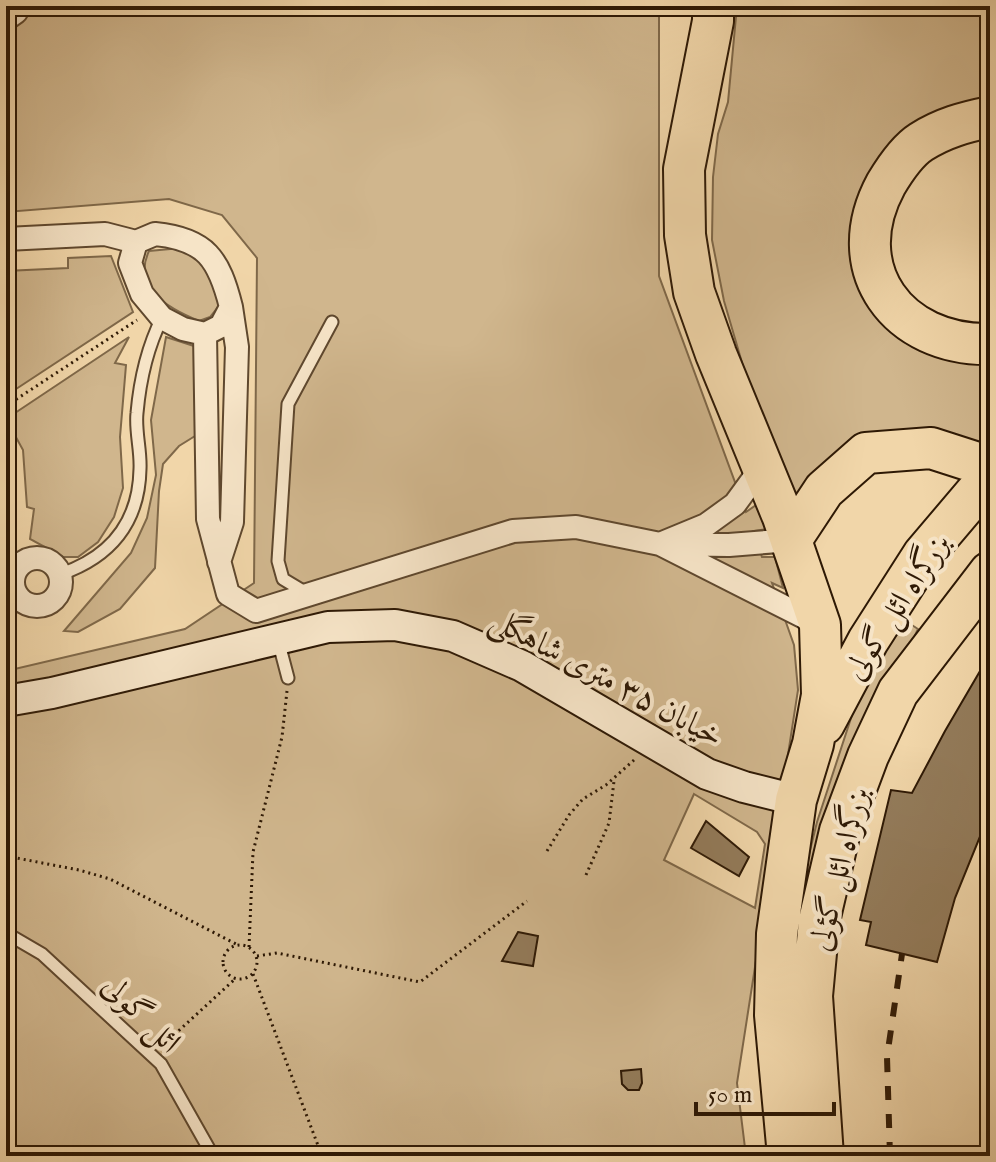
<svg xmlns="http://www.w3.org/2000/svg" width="996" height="1162" font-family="'IM FELL English',Amiri,serif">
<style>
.green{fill:#d0b68d;stroke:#7f6849;stroke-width:2;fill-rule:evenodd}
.building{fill:#937b5a;stroke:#2e1905;stroke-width:2}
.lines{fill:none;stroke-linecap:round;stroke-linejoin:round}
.lane-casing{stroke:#5f482e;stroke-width:15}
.street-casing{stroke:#5f482e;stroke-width:26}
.secondary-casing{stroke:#2e1905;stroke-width:34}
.highway-casing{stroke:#2e1905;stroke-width:44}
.path{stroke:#2e1905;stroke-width:3;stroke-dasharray:2 4;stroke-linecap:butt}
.lane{stroke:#f6e4c7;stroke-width:11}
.street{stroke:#f6e4c7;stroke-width:22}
.secondary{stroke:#f6e4c7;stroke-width:30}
.highway{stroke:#f1d6a9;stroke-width:40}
.rail{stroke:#2e1905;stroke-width:6;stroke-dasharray:14 14;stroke-linecap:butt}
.labels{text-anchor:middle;stroke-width:8;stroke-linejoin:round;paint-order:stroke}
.street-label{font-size:32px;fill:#2e1905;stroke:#f6e4c7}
</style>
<rect width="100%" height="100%" fill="#f1d6a9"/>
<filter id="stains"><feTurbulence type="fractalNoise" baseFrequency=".0025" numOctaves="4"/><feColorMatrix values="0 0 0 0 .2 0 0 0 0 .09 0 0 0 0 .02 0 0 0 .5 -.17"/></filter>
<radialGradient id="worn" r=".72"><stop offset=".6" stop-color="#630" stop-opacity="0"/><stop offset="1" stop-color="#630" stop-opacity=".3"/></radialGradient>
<!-- green -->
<path class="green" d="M6 6H659V276L746 512 759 503 768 529 753 531 762 557H775L783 588 772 583 794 645 798 690 737 1083 746 1156H6V671L185 629 254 583 257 258 222 215 169 199 6 212ZM694 794 757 832 765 844 755 908 664 860Z
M737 6H987L990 8V110L903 142 866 288 990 359V444L932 435 798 512 743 366 724 301 712 240 713 177 718 134 728 102Z
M181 248 199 256 219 292 218 307 210 317 199 321C170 309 131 289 149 251Z
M111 256 133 312 10 393 6 388V271L68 268V258Z
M129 337 115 363 126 365 120 437 123 488 114 517 98 542 78 557H63L30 539 34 509 27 507 23 450 6 419Z
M166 337 197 347 195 436 179 446 163 464 159 491 155 568 120 609 78 632 64 631 131 553 147 518 156 475 151 420Z
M898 616 918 629 828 823 794 1133V916L817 822 871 657Z"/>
<!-- building -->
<path class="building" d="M990 654V812L955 898 937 962 866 945 871 922 860 920 891 790 912 793 945 731Z
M706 821 749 857 739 876 691 848Z
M518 932 538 936 533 966 502 961Z
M641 1069 642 1083 639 1090H628L622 1084 621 1071Z"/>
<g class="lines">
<defs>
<path id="lane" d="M61 574C110 557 139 523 140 469 141 450 135 431 137 413 140 379 147 348 162 318
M308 594 283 579 278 561 288 404 332 322
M278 640 288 678
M6 933 42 954 161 1064 213 1156"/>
<path id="street" d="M6 19 16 12 19 6
M155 234C206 239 219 259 231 307L221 326 205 334 183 329 162 318 142 294 130 263 136 242Z
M6 239 105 234 136 242
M205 334 208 519 228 594 256 611 513 531 576 527 660 544 729 545 791 540
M762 467 735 504 706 525 660 544 820 625
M13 582a24 24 0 1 1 48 0a24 24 0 1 1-48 0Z
M219 562 232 522 237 347 231 307"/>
<path id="secondary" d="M6 701 52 693 328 627 395 625 453 636 522 666 707 774 744 787 796 800"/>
<path id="highway" d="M713 6V21L684 169 685 235 694 292 716 354 783 517 820 625 822 695 813 744 796 800 777 934 775 1015 788 1156
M990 117C965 122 943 128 921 142 907 151 895 169 886 184 840 269 898 346 990 344
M791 540 824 490 866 453 931 448 990 467
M824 724 868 641 923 555 990 476
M823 1156 812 996 819 921 840 831 868 756 898 692 990 572"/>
</defs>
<!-- lane casing -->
<use href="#lane" class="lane-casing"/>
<!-- street casing -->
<use href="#street" class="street-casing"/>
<!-- secondary casing -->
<use href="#secondary" class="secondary-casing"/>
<!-- highway casing -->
<use href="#highway" class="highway-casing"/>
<!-- path -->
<path class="path" d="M6 406 137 320
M547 851 569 815 583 799 606 785 634 760
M6 856 79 870 110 879 238 945
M586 875 609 823 614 781
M223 962a17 17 0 1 1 34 0a17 17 0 1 1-34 0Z
M249 947 253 852 282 737 287 691
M257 956 277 953 420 982 527 901
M253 974 322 1156
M161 1047 235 979"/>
<!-- lane -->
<use href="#lane" class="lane"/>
<!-- street -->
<use href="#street" class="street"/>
<!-- secondary -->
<use href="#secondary" class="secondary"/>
<!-- highway -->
<use href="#highway" class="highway"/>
<!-- rail -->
<path class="rail" d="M890 1156 887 1057 902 954"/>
</g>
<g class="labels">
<!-- street labels -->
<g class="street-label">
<text transform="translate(896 606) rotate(-57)" y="11">بزرگراه ائل گولی</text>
<text transform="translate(607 677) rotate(28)" y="11">خیابان ۳۵ متری شاهگلی</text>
<text transform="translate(838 869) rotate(-76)" y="11">بزرگراه ائل گؤلی</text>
<text transform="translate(142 1013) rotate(45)" y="11">ائل گولی</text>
</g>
</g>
<!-- margin -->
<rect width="996" height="1162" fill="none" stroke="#f1d6a9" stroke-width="32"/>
<rect x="8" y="8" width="980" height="1146" fill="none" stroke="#2e1905" stroke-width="4"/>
<rect x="16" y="16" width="964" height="1130" fill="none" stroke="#2e1905" stroke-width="2"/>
<!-- scale -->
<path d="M696 1102v12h138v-12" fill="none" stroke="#2e1905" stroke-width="4"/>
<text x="708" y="1102" font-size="24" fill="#2e1905" stroke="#f6e4c7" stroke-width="6" paint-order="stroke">50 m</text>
<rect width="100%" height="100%" filter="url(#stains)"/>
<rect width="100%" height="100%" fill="url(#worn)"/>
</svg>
